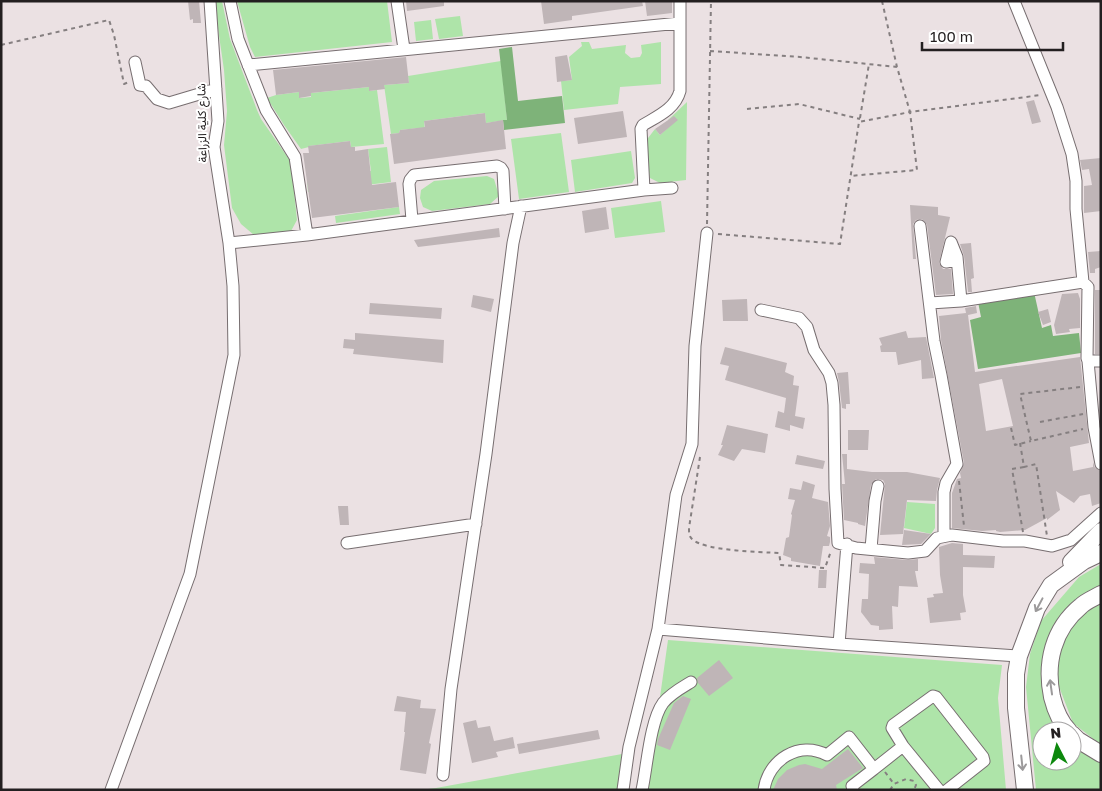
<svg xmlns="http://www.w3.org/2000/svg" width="1102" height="791" font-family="'Golos Text',Vazirmatn,sans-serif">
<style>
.green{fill:#aee4a9}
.forest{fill:#7eb379}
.building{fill:#bfb5b7;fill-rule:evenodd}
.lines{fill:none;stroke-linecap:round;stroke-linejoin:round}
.minor-casing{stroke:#776e70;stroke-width:13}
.highway-casing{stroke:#776e70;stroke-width:18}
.path{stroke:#857f80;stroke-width:2;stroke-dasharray:4 4;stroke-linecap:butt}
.minor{stroke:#fff;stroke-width:11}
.highway{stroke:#fff;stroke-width:16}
.oneway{stroke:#9c9a9b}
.labels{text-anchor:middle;stroke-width:4;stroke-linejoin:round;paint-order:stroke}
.street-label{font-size:12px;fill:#231f20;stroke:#fff}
</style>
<rect width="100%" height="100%" fill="#ebe1e3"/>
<!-- green -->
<path class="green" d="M214 1H222L230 39 257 110 261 119 291 162 297 220 291 231 254 235 241 224 232 208 224 145 227 111 224 70Z
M237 1H387L392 42 255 57 250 47Z
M460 16 463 36 439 39 435 19Z
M431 20 433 39 416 41 414 22Z
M581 42H589L592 49 626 45 625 53 631 58 640 57 642 53 641 45 661 42V84L620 87 618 104 564 110 561 81 572 80 569 57 582 46Z
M501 61 507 120 486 123 485 113 424 121 425 130 419 128 400 130 399 133 391 134 384 85 409 83 408 76Z
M369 87V91L377 90 384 144 351 147 350 141 309 146V147L301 149 284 125 267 98 276 95 299 92 300 98 311 97V93Z
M687 102 686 180 660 183 650 178 645 142 655 129 660 135 671 125 668 120Z
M561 133 569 192 519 199 511 139Z
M387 147 391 182 308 192 307 179 371 171 368 149Z
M631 151 635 178 632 183 575 192 571 160Z
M487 176 494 179 499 196 490 204 432 211 423 207 420 198 421 190 434 181Z
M661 201 665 232 615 238 611 208Z
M399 207 400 214 336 223 335 216Z
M907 502 935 504V528L931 534 904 528Z
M1101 564V587L1046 648 1061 731H1042V761H1072V744L1101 763V790H1036L1026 687 1030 654 1041 621 1079 577Z
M1101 603V745L1073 723 1058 684V652L1074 622 1096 604Z
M668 640 1002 665 998 698 1006 790H647Z
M622 754 618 790H420L436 788Z"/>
<!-- forest -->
<path class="forest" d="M512 47 518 101 562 96 565 123 504 130 503 120H507L499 49Z
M1034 292 1042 328 1051 325 1053 336 1079 333 1081 353 978 369 970 320 981 317 978 302Z"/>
<!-- building -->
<path class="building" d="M188 1H199L201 23H193V19L190 20Z
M406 1H444V6L407 11Z
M541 1H642L643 6 572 16V20L544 24Z
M645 1H672V13L647 16Z
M567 55 572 80 557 82 555 57Z
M406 57 409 83 384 85 385 89 369 91V87L311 93V96L299 98V92L276 95 273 70Z
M1034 100 1041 122 1032 124 1026 102Z
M623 111 627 137 578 144 574 118Z
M485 113 486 123 503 120 506 149 394 164 390 134 399 133 400 130 425 127 424 121Z
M674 116 678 120 660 135 655 129Z
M350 141 351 147H355V151L368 149 372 185 396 182 399 207 312 218 303 153H309L308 146Z
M1101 158V211L1084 213V186L1092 185 1089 169 1082 170 1080 160Z
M910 205 938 207V215L950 217 939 263 943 269H951L953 294 936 295 927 225 922 219 916 220 913 224 916 259H913Z
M606 207 609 229 585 233 582 211Z
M499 228 500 237 418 247 414 240Z
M971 243 974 278 971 279 972 292H968L964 256 960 244Z
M1101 251V267L1095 269V273H1090L1088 252Z
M1095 290H1101V354H1095Z
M1078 293 1080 299V328L1069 329 1070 332 1056 334 1054 325 1062 294Z
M473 295 494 299 491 312 471 307Z
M747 299 748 321H723L722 300Z
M370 303 442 308 441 319 369 314Z
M976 306 977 313 968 315 975 372 1080 357 1089 443 1070 447 1073 471 1093 467V462L1095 468 1101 471V503L1092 506 1090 494 1080 496 1074 503 1056 491 1060 510 1047 520V518L1025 530 1000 532 996 531V530L982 531 952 528V493L957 479 961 478 960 473 964 463 941 340 939 316 966 313 965 308ZM1002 379 1013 426 986 431 979 384Z
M1048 309 1051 322 1043 325 1038 312Z
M906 331 908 338 926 337 934 378 922 379 921 360 898 365 896 352H881L880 346 882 345 879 338Z
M355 333 444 340 443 363 353 354 354 349 343 348 344 339 355 340Z
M725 347 787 363 785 372 794 376 793 385 799 386 795 416 805 418 803 429 790 425V431L775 427 778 411 784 413 786 398 725 380 729 366 720 364Z
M848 372 850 404H846V409L842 408 839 382 837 373Z
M727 425 768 434 765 453 742 449 734 461 718 455 723 445H721Z
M848 430H869L868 450H848Z
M842 454H847V469L872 472H907L940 478 937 490 936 501 907 500 903 534 880 535 885 484 883 480 876 479 871 485 865 526 858 524V523L844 520 842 484H845Z
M797 455 825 461 823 469 795 464Z
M803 481 815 485 812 498 828 502 830 526 827 536 830 537V542L829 546H823L820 566 791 561V558L783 555 786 538 789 537 792 515 791 514 795 500 788 499 790 488 801 490Z
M338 506H348L349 525H340Z
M904 530 931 534 921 544 902 545Z
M952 543 963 544V555L995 556 994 568 963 567V595L966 612 960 613 961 620 930 623 927 598 934 597 933 594 943 593 940 575 939 547Z
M874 557 907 560 918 559V571H915L918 587 899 586 898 607 892 606 893 629 879 630V626L871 625 861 612 862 599H868L869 574 859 573 860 563 875 564Z
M819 570H827L826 588H818Z
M719 660 733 678 709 696 698 683 697 678Z
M397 696 421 700 420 708 436 709 429 743 431 744 426 774 400 770 405 732H404L406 712 394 711Z
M683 696 691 699 670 750 657 745 658 739 674 703Z
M476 720 478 728 490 726 494 741 513 737 515 748 496 752 498 757 472 763 463 723Z
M598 730 600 739 519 754 517 744Z
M848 749 863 768 836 785 837 790H773L778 779 787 770 799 765 805 764 822 769Z"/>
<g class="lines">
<defs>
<path id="minor" d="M230 1 238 39 266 110 295 157 307 235
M397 1 404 49
M1014 1 1057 107 1072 154 1076 181V209L1083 282 1088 287 1087 358 1088 361H1101
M135 62 140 85 146 86 157 99 169 103 216 89
M248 65 680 23
M644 190 672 188
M412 220 409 184 410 180 414 175 497 166 501 168 503 171 505 209
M920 226 934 341 941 375 957 464 946 483 944 492V536
M229 243 307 235 644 190 641 129 643 125C658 116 675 109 680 91V1
M957 260 946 262 951 242 957 257 961 301
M930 303 961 301 1083 282
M761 310 799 318 807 327 814 350 829 373 832 383 834 405 835 489 838 543 856 548 908 553 925 551 937 538 952 535 1003 541H1025L1052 546 1071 540 1101 513
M1088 361 1094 427 1101 464
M347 543 476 524
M871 549 875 501 878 486
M658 629 839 644 1019 656
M839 644 847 544
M874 769 903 746
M443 775 451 689 486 454 513 243 521 206
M111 790 190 574 234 355 233 286 229 243 214 147 218 121 210 1
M623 790 629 747 658 629 676 495 692 444 695 346 707 233
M642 790C647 767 650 721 663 703 670 694 681 688 691 682
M764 790C768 760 799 740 827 755L849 737 874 769 852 786 853 790
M939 790 903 746 892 728 893 725 933 696 936 697 983 757 984 761 947 790"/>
<path id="highway" d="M1071 562 1101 531
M1069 731C1060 722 1055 709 1052 697 1045 663 1053 629 1081 606 1086 601 1094 598 1101 594
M1072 734 1078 740 1101 754
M1025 790 1016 708V674L1019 656 1037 608 1051 585 1084 561 1101 553"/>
</defs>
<!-- minor casing -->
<use href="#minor" class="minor-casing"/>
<!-- highway casing -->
<use href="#highway" class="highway-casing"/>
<!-- path -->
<path class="path" d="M882 1 897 67
M1 45 109 20 114 35 124 84 129 82
M710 51 800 57 897 67 910 112 1041 95
M747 109 799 104 860 119
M860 118 869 64
M707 224 711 1
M718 234 840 244 859 122 910 112 917 170 850 176
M1080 387 1020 394 1031 441 1083 429
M1040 422 1083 414
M1011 428 1015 445 1031 441
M1020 443 1024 467 1036 464 1047 536
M700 457 689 528C689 533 689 536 692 539 704 551 761 552 779 553L781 565 825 568 831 551
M959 481 964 526
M1023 532 1012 469 1024 467
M885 772 894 784
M890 790 894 784 906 779 914 781 916 785 914 790"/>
<!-- minor -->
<use href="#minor" class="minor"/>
<!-- highway -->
<use href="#highway" class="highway"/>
</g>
<!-- one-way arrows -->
<defs><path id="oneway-shaft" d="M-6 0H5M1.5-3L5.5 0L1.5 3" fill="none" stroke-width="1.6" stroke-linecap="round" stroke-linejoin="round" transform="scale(1.25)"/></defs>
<g class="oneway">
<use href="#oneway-shaft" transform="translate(1039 605) rotate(118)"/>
<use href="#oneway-shaft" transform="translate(1051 687) rotate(-98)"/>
<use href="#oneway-shaft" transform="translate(1022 763) rotate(84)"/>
</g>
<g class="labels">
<!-- street labels -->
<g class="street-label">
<text transform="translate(202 123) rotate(-91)" y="4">شارع كلية الزراعة</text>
</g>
</g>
<!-- border -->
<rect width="1102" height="791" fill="none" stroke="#231f20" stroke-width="5"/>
<!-- north arrow -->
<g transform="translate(1057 746) rotate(354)"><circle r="24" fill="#ffffff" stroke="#a7a5a6"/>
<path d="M0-4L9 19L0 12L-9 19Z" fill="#0c880d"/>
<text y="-8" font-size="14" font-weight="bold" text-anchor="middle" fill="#231f20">N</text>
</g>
<!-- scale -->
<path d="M922 42v8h141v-8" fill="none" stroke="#231f20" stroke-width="2.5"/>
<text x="930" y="42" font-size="15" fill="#231f20" stroke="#ffffff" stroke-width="4" paint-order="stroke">100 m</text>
</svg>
